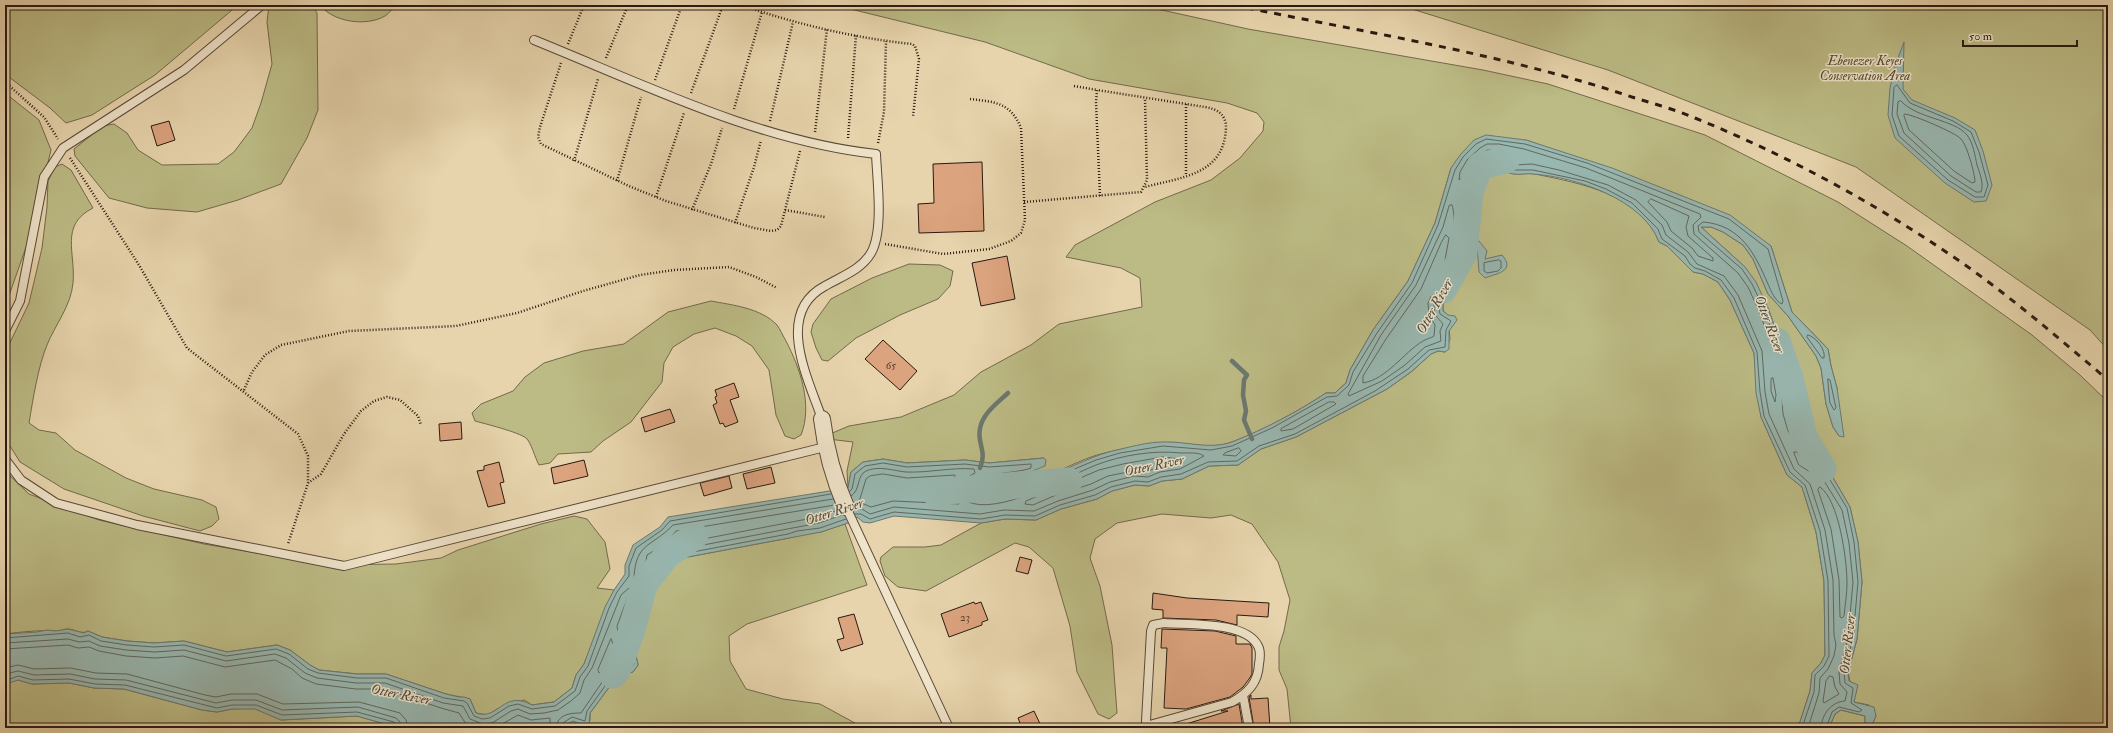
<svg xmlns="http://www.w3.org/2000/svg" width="2113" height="733" font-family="'IM FELL Double Pica',serif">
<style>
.green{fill:#bcbb85;stroke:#726a4b}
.water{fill:#98b7b0;stroke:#6c7870}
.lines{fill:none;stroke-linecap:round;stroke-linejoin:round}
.shore{stroke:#606860;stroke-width:1}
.stream{stroke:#6c7870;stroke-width:4.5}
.river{stroke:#98b7b0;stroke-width:27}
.building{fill:#dba37e;stroke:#291a11}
.service-casing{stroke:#584838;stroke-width:10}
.minor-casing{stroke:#584838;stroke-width:18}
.path{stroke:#291a11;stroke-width:2.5;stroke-dasharray:1 2;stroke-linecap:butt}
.service{stroke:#efe3c9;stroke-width:8}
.minor{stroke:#efe3c9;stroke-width:16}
.rail{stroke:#291a11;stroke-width:3;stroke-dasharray:7 7;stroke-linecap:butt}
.labels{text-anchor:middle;stroke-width:3;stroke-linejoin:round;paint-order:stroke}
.number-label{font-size:11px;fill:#563c2c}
.park-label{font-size:13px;font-style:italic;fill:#554a34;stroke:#efe3c9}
.water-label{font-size:14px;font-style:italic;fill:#4a4941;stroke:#efe3c9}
</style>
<rect width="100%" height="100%" fill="#e7d4ac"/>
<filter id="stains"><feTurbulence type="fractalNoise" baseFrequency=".005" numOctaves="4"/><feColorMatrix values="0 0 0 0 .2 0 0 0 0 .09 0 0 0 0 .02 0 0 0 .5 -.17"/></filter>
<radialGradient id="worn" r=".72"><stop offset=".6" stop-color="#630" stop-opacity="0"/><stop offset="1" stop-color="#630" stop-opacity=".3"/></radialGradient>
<!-- green -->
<path class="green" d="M5 5H238L155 75 92 115 66 123 50 108 5 74Z
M269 5H312L317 13 318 110 307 138 281 184 238 200 197 212 147 208 109 198 75 156 74 149 103 126 114 124 127 133 138 150 162 165 218 164 234 152 252 128 261 103 272 64 267 22Z
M320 5H397C393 8 389 13 385 16 366 27 333 22 320 5Z
M834 5H1139L1248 29 1483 70 1548 84 1705 135 1838 202 1907 246 2032 335 2080 375 2108 402V728H1874L1872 725 1876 716 1869 705 1854 702 1848 672 1857 639 1862 582 1858 542 1850 507 1821 457 1796 428 1792 414 1789 367 1768 308 1762 297 1745 267 1701 227H1711L1723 232 1743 245 1753 259 1768 294 1788 316 1816 356 1821 368 1826 404 1833 427 1839 436 1837 388 1831 366 1828 349 1792 312 1771 246 1701 205 1677 194 1526 140 1451 168 1435 223 1408 281 1373 330 1350 370 1346 383 1335 393H1326C1297 412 1264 430 1232 442 1205 452 1178 438 1151 444 1132 448 1112 450 1094 456 1053 470 1017 499 971 494L969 485 1000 477 1020 476 1044 458 989 463 965 460 907 463 883 459 863 462 851 472 848 488 847 471 853 442 828 439 830 434 849 426 901 417 954 395 981 372 1031 345 1059 324 1142 307 1140 278 1121 268 1066 257 1075 245 1155 202 1211 180 1240 158 1263 131 1264 122 1257 113 1227 103 1089 79 985 42Z
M1399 5H2108V350L2090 330 1856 167 1608 70Z
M5 93 39 120 51 150 31 233 5 307Z
M62 164 71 170 93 208C59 225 76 253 73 283 71 306 55 325 47 345 38 367 33 399 29 423L39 430 56 433 75 450 126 478 154 489 202 500 216 507 219 519 212 526 200 531 143 516 64 489 20 462 5 438V353L29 303 42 248 47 207 48 181 55 167Z
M1505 171C1516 177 1524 172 1535 174 1579 183 1641 194 1659 242L1667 246 1693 272 1703 274 1718 282 1730 300 1754 353 1761 417 1787 475 1802 487 1816 532 1824 581 1825 655 1821 663 1812 673 1810 691 1798 728H1291L1287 689 1279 670V647L1284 631 1290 600 1278 562 1252 524 1231 515 1211 518 1162 514 1117 523 1095 539 1090 558 1100 586 1112 645 1117 713 1109 719 1098 714 1077 672 1070 626 1053 568 1029 547 1015 543 926 591 898 587 885 576 880 561 881 557 893 547H925L941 545 981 523 1005 519 1036 520 1061 509 1097 499 1112 491 1135 485 1149 486 1162 481 1182 479 1209 466 1238 465 1261 449 1296 437 1387 389 1411 372 1431 354 1438 351 1445 352 1450 339 1448 315 1443 311V304L1457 276 1462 251 1464 221 1461 198 1474 177 1483 172Z
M909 264 940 265 953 271 950 286 938 299 900 315 856 338 828 361 822 360 816 348 811 332 813 324 831 299 872 278Z
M711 301C732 305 761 308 777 325 780 329 783 336 786 341 800 368 813 405 801 435L794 439 785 436 776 415 769 370 752 346 736 336 715 328 694 334 673 347 664 363 662 382 631 422 603 441 591 452 558 454 550 463 539 465C535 458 531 442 526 438 518 432 486 424 475 421L472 413 481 404 513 391 525 377 544 363 583 351 624 344 668 312Z
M5 471 29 494 99 520 204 544 327 565 396 564 441 558 458 550 541 524 574 516 587 519 605 542 610 569 597 588 614 590 584 664 576 675 572 688 554 702 532 705 524 700 497 709 488 715 476 713 470 699 446 694 386 674H357L319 670 310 665 290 650 277 645 227 652 184 641 154 643 127 641 102 637 88 631C80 635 76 629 67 629 63 629 59 632 55 631 39 630 21 632 5 634Z
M845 524 867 585 747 624 729 636 730 661 746 689 783 699 820 704 864 728H560L573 721 581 725 590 721V713L613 682 619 676 633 672 638 665C637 654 629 647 627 634 624 615 644 575 661 567L660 562H654V560L659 558 677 559 789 538 798 535 821 532Z
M18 680 32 684 69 683 94 688 124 689 202 710 217 712 232 709 255 708 281 720 357 716 399 728H5L6 688 9 682Z
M1841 710 1865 716V728H1829L1835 714Z"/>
<!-- water -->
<path class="water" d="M1904 42 1903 89 1912 100 1955 118 1975 130 1983 151 1992 185 1986 201 1974 202 1945 183 1895 138 1888 115 1890 88 1895 66Z
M1486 135 1526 140 1612 168 1730 215 1771 246 1792 312 1828 349 1831 366 1837 388 1844 437 1839 436 1833 427 1826 404 1821 368 1816 356 1788 316 1768 294 1753 259 1743 245 1723 232 1711 227H1701L1745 267 1756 282 1768 308 1789 367 1792 414 1796 428 1821 457 1850 507 1858 542 1862 582 1857 639 1848 673 1849 681 1858 685 1854 702 1874 707 1876 716 1872 725 1874 728H1865V716L1841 710 1835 714 1829 728H1798L1810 691 1812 673 1821 663 1825 655 1824 581 1816 532 1802 487 1787 475 1761 417 1756 393 1754 353 1730 300 1718 282 1703 274 1693 272 1667 246 1659 242C1643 199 1575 177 1533 174 1527 173 1521 175 1514 174 1511 174 1509 172 1506 171 1497 168 1481 171 1474 177 1455 195 1465 209 1462 231L1475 236 1487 251 1485 259 1502 255C1517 272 1494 274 1485 278L1479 272 1477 245 1469 240 1463 243 1457 276 1443 304V311L1448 315 1455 316 1457 320 1449 331V349L1445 352 1438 351 1431 354 1411 372 1387 389 1296 437 1261 449 1238 465 1209 466 1182 479 1162 481 1149 486 1135 485 1112 491 1097 499 1061 509 1036 520 1005 519 981 523 894 516 870 523 863 522 857 517 854 521 821 532 677 559 659 558 654 562 662 564C660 568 656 568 653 571 642 582 624 618 627 633 629 646 637 654 638 665L633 672 619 676 613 682 590 713 589 725 584 726 573 721 560 728H399L357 716 281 720 255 709H232L217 712 202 710 124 689 94 688 69 683 32 684 18 680 9 683 6 688 5 697V634L37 632 47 630 56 631 68 629 84 633 88 631 102 637 127 641 154 643 184 641 227 652 277 645 290 650 310 665 319 670 357 674H386L446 694 459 697H464L470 699 476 713C499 721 503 689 532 705L554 702 572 688 576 675 584 664 605 607 614 590 625 574V565L633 545 660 527 668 517 848 488 851 472 863 462 883 459 907 463 965 460 989 463 1044 458 1046 460 1045 466 1020 476 1000 477 969 485 972 494C1025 500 1070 459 1121 449 1134 446 1149 442 1163 442 1186 441 1209 450 1232 442 1265 429 1297 412 1326 393H1335L1346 383 1350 370 1373 330 1408 281 1435 223 1451 168 1460 155 1474 140Z"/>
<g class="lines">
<!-- shore -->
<path class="shore" d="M1897 85 1910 103 1953 121 1971 132 1979 152 1988 185 1984 197H1975L1948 180 1899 136 1892 115 1894 88Z
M1901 101C1917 119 1954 119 1967 135 1973 142 1975 156 1977 165 1980 174 1984 183 1981 192H1976L1951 176 1904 133 1897 114 1898 102Z
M1905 114C1914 115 1956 133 1961 139 1967 145 1975 174 1975 182L1972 183 1954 171 1909 130 1904 116Z
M1488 150 1505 152 1507 154 1482 156 1483 153Z
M1651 199 1689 216 1686 227 1688 236 1713 258V261L1698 256 1692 248 1671 231 1667 222 1648 202Z
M1452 205C1457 219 1454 260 1448 274 1444 284 1434 295 1434 305 1434 315 1437 317 1443 324L1440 331 1441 341 1425 347 1405 365 1382 381 1349 396 1348 394 1381 335 1416 285 1443 227 1449 206Z
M1446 235 1449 238 1443 271 1428 303 1429 315 1435 325 1434 336C1431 338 1426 339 1423 341 1403 353 1387 379 1363 383V376L1386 339 1421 289 1441 243Z
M1499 260 1501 261V268L1498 271 1487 273 1484 271V263Z
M1808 335C1816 337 1826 350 1824 358H1822L1807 337Z
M1773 378 1776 395 1775 402 1771 391V379Z
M1828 379 1830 380 1836 408 1834 410 1830 403Z
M1329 402H1334L1336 404 1293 429 1281 431V429Z
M1239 448 1241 451 1236 456 1223 455 1225 453Z
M1794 452H1797L1809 466 1810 472 1799 465Z
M1163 457 1179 459 1181 461 1147 471H1133L1108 476 1091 484 1056 495 1033 505 1025 504 1026 501 1099 470 1123 464Z
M883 474 907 478 955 475 954 488 959 504 893 501 871 507 859 502 866 479 870 476Z
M1820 487C1839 500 1847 560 1847 583 1847 594 1845 605 1844 616L1842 618 1840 617 1839 580 1831 529 1818 490Z
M849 492 852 489 855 474 865 466 883 463 907 467 965 464 989 467 1031 464V468C1016 474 973 473 965 485L970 498H996L1010 496 1096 460 1120 453 1163 446 1211 450 1232 446 1272 428 1327 397 1337 396 1349 385 1353 372 1377 333 1412 283 1438 225 1455 170 1463 157 1476 144 1486 139 1525 144 1587 163 1729 219 1768 249 1783 301 1782 304C1775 301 1771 291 1768 284 1755 254 1741 225 1703 222L1698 226 1699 232 1742 269 1752 284 1764 309 1785 368 1788 414 1792 429 1818 460 1847 508 1854 542 1858 582 1853 638 1844 672 1845 683 1853 688 1851 703 1862 710 1859 712 1839 707 1832 712 1826 728
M851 496C861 490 856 476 866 471 879 465 894 471 906 472 929 473 952 467 974 469L975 473 962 480 960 488 966 501C997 517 1066 477 1096 465 1122 455 1154 450 1181 453 1188 453 1199 452 1204 456L1180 469 1160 472 1148 477 1134 476 1110 482 1093 490 1058 501 1034 511 1004 510 980 514 894 507 870 514 862 509 855 508
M833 499 673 525C652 547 636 542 634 577L637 578 645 566 647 555 657 549 677 550 819 523 842 515
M835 505 676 531 668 541 677 544 818 517 838 510
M855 514H861L870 519 894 512 981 519 1005 515 1035 516 1060 505 1095 495 1111 487 1135 481 1148 482 1161 477 1181 474 1208 462 1237 461 1259 446 1295 434 1375 391 1408 369 1429 350 1445 347 1446 330 1451 321 1440 314C1436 299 1448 288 1453 275 1457 264 1454 247 1462 238L1458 231 1459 221 1457 197 1471 174 1481 168 1493 167H1506L1514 170H1533L1585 181 1606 189 1632 203 1658 229 1662 239 1685 256 1690 264 1695 268 1705 271 1721 280 1734 298 1757 352 1760 392 1764 416 1790 472 1805 485 1820 531 1828 581 1829 656 1824 666 1815 675 1814 692 1802 728
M5 638 68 633 80 637 89 635 101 641 127 645 154 647 184 645 226 656 276 649 289 654 308 669 318 673 357 678H386L444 698 464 701 467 703 474 716 482 719 490 718 509 706 518 704 532 709 555 706 575 691 580 677 588 666 609 608 617 592 629 576V566L636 548 662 530 670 521 831 494
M611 639 619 659 599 673 598 670Z
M5 643 68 639 79 642 89 641 100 646 126 650 155 652 184 650 226 661 275 654 286 658 305 673 317 678 356 683H385L443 703 463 706 470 719 483 724 492 723 511 711 518 709 530 714 544 713 558 710 571 701 580 693 584 680 592 668 621 595 629 588 630 591 617 626 621 649 628 663 615 668 607 675 581 713C571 713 557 714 556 728
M5 649 68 645 78 648 89 647 99 651 126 656 155 658 183 656 225 667 275 660 292 669 302 678 316 684 356 689H384L441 708 459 713 466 724 474 728
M5 668 18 665 34 669 70 668 96 673 127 674 205 695 216 697 231 694H257L283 704 359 702 400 713 406 720 408 728
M5 674 18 671 34 675 70 674 95 679 126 680 216 703 232 700H256L282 710 358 707 396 718 400 722 402 728
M1830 676 1833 677 1835 687 1839 694 1824 703 1823 701 1826 681Z
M5 681 18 676 33 680 69 679 95 684 125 685 217 708 232 705H256L282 715 357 712 394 722 397 728
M495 728 518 715 531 720 550 718V728
M561 728 563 723 572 717 585 721 587 711 610 679 617 672 631 668 634 664 633 661 626 648 622 626 637 588 651 567 650 561 651 557 658 554 677 555 788 534 797 531 820 528 846 519
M1808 728 1819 693 1820 678 1828 669 1834 656 1836 645 1834 635 1833 580 1825 530 1810 484 1794 469 1769 414 1765 392 1762 351 1738 295 1724 276 1697 264 1688 252 1666 235 1662 225 1636 200 1608 185 1559 170 1532 164 1515 165 1505 162 1480 163 1459 180 1460 172 1467 160 1480 148 1487 144H1499L1524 149 1586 168 1700 214 1701 217 1693 225 1694 234 1738 273 1748 287 1759 311 1780 369 1783 414 1788 431 1813 463 1842 510 1849 543 1853 582 1848 638 1839 672 1840 684 1847 692 1845 701C1831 702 1822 714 1821 728"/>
<!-- stream -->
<path class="stream" d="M1232 361 1247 375 1244 380 1243 395 1246 411 1244 420 1252 439
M980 468C985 456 982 451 980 440 976 418 994 406 1008 393"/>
<!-- river -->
<path class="river" d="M1443 290 1464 253 1470 192 1480 166 1506 160
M1777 341 1790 378 1804 437 1823 469
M934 492 1069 481
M613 675 617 671 631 633 644 585 667 555 695 536"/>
</g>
<!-- building -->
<path class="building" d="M169 121 175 140 157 146 151 126Z
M982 162 984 231 919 233 918 204 934 203 933 164Z
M1007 256 1015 299 981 306 972 263Z
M883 340 917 371 900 390 865 359Z
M734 383 739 397 730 400 738 422 725 427 723 423 720 424 713 405 717 403 715 397 717 396 715 390Z
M670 409 675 422 645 432 641 418Z
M461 422 462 439 440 441 439 424Z
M584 460 588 476 554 484 551 468Z
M499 462 504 482 500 483 505 503 488 507 477 471 484 470V466Z
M771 467 775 483 747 489 743 474Z
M729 476 732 488 704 496 700 483Z
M1020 557 1032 560 1028 574 1016 571Z
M1153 593 1187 598 1269 603 1268 617 1237 615V625L1216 620 1163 618V610L1152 609Z
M974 602 975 604 981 602 988 620 982 622V625L949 637 941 614Z
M854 614 863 644 841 651 837 640 844 638 838 618Z
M1162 629 1215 631 1236 636V644H1250L1252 648V674L1249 679 1243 687 1230 697 1186 709 1164 708 1167 648H1161Z
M1251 695V699L1268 698 1270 728H1254L1249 697Z
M1239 704 1243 728H1184L1183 725 1228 711H1221Z
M1034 711 1042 728H1022L1018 718Z"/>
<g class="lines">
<defs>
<path id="service" d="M534 40C643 84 758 141 876 154 877 180 884 230 871 253 861 270 842 276 825 286 774 313 808 378 822 419
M5 331 20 301 44 177 63 148 184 70 262 5
M5 459 21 480 56 503 137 525 344 566 825 447
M846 507 949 728
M1243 695 1249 728
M1146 726 1232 702C1248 693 1258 683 1259 664 1260 658 1261 651 1258 646 1246 621 1188 625 1164 623L1153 625 1151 631 1146 721 1147 728"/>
<path id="minor" d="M822 419C826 452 833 477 846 507"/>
</defs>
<!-- service casing -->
<use href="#service" class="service-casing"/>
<!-- minor casing -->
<use href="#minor" class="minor-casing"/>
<!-- path -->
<path class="path" d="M741 5C796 24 854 38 912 44L915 46 919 59 913 117
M568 44 584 5
M606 58 628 5
M561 63 540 127 538 137 541 144 631 187 666 201 754 228 771 231 777 230 781 226 800 151
M655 80 682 5
M5 82 44 117 58 139
M1074 86 1097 90
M691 93 723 5
M1186 104V175
M734 109 762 12
M770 121 793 22
M815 132 827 29
M848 138 856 35
M878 143 884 112 886 41
M70 158 139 265 187 348 298 434 308 456V483L288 544
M574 161 598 79
M617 181 641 97
M1100 196 1096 102 1097 90 1205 107C1217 109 1226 114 1226 128 1224 175 1182 177 1145 187
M656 197 684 113
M1024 202 1141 192 1147 180 1145 98
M692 210 711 164 722 128
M785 210 825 217
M735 223 754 167 761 140
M885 244 943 254 989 249 1011 241 1021 233 1025 220 1021 128C1010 102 995 102 970 99
M244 390 252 372 265 355 281 345 349 331 456 326 517 313 583 291 640 275 674 270 729 267 756 277 777 288
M308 483 321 474 344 434 361 411 374 401 387 397 400 400 418 416 421 425"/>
<!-- service -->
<use href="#service" class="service"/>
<!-- minor -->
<use href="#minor" class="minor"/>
<!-- rail -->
<path class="rail" d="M1233 5C1368 33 1505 54 1635 98 1655 104 1676 110 1695 118 1791 157 1884 208 1968 267 2017 302 2062 341 2108 380"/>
</g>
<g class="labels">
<!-- number labels -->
<g class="number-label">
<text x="891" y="369">65</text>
<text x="965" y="621">23</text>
</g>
<!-- park labels -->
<g class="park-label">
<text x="1865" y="65">Ebenezer Keyes<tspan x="1865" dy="15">Conservation Area</tspan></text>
</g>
<!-- water labels -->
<g class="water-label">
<text transform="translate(1434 306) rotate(-61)" y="5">Otter River</text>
<text transform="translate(1770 324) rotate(69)" y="5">Otter River</text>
<text transform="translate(1154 465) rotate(-12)" y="5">Otter River</text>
<text transform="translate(834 511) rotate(-18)" y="5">Otter River</text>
<text transform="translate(1847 644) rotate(-84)" y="5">Otter River</text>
<text transform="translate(401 694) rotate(11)" y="5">Otter River</text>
</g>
</g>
<!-- margin -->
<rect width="2113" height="733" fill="none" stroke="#e7d4ac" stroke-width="20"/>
<rect x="6" y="6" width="2101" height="721" fill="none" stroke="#291a11" stroke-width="2"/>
<rect x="10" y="10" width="2093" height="713" fill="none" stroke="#291a11"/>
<!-- scale -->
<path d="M1963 40v6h114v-6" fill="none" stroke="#291a11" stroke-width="2"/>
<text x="1969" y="40" font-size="12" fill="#291a11" stroke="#efe3c9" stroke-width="3" paint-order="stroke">50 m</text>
<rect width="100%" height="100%" filter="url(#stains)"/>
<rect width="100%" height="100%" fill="url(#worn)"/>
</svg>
